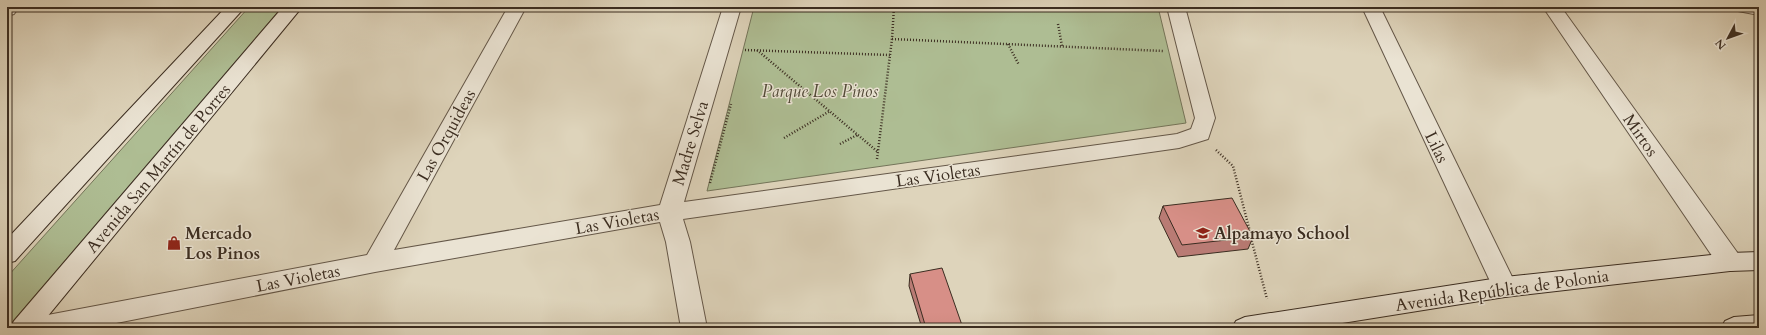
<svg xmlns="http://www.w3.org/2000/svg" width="1766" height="335" font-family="Cardo,serif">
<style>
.green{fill:#aebd93;stroke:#74755a}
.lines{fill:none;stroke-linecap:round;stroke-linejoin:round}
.street-casing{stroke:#645748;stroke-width:2}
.secondary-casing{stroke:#3b2d21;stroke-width:2}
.path{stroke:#3b2d21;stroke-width:2.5;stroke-dasharray:1 2;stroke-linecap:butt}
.street{fill:#eae3d3;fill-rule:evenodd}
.secondary{fill:#eae3d3;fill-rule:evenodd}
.wall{fill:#b97b74;stroke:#3b2d21}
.building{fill:#d78f87;stroke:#3b2d21}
.labels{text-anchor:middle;stroke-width:3;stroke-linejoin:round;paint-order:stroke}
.park-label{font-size:17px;font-style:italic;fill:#524a38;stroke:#eae3d3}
.street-label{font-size:17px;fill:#3b2d21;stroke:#eae3d3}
.poi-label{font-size:17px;font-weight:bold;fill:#3b2d21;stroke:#eae3d3;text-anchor:start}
</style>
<rect width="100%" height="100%" fill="#ded4bb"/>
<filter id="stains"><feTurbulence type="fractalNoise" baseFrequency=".005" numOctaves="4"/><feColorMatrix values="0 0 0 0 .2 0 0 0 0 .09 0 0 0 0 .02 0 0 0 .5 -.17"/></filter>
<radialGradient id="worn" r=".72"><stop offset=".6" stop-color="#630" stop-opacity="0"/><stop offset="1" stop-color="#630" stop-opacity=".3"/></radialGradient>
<!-- green -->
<path class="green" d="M249 7H282L7 328V277Z
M754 7H1158L1186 123 707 191Z"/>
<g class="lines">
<defs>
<path id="street" d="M7 7H19L14 14 7 16Z
M508 7H526L394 250 660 205 723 7H741L684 202 1177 134 1191 129 1195 118 1167 7H1185L1215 118 1208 139 1179 148 683 219 690 242 707 328H681L666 242 660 222 375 272 91 328H24L28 321 37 317 367 255Z
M1362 7H1380L1517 287 1514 294 1505 297 1496 294Z
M1543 7H1561L1739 255 1742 262 1739 269 1730 271 1721 269Z
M1736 7H1759V15L1738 11Z"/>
<path id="secondary" d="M226 7H245L15 261 7 263V239Z
M283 7H302L38 328H10L14 321Z
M1759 252V270L1730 271 1505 297 1311 328H1232L1236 321 1245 317 1505 277 1730 253Z
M1759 315V328H1721L1725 321 1734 317Z"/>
</defs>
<!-- street casing -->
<use href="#street" class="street-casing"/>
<!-- secondary casing -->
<use href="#secondary" class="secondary-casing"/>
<!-- path -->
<path class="path" d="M1058 24 1062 46
M892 39 1163 51
M1008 44 1019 65
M745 50 890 55
M757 50 878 152
M784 138 830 111
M840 144 857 135
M1216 150 1233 166 1250 232
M877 159 892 39 894 7
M710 183 731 104
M1251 238 1267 299"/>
<!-- street -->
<use href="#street" class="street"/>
<!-- secondary -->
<use href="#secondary" class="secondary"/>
</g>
<!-- wall -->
<path class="wall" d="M1163 206 1253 237 1248 249 1178 257 1159 218Z
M910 274 963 328H922L909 286Z"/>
<!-- building -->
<path class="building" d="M1232 198 1253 237 1182 245 1163 206Z
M942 268 963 328H926L910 274Z"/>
<!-- icons -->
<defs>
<symbol id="school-bare" viewBox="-9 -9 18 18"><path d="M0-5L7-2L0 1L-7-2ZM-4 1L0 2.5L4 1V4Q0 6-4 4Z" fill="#8f2418" stroke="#eae3d3" stroke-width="2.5" paint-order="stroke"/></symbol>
<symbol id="shop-bare" viewBox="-9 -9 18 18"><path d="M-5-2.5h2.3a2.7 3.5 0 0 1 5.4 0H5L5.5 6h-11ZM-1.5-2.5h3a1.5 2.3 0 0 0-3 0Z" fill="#8f2418" stroke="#eae3d3" stroke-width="2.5" paint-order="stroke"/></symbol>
</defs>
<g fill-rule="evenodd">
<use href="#school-bare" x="1193" y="223" width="20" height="20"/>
<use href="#shop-bare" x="164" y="233" width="20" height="20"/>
</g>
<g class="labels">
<!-- park labels -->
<g class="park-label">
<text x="820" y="97">Parque Los Pinos</text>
</g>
<!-- street labels -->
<g class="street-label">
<text transform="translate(446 135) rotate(-61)" y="6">Las Orquideas</text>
<text transform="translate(1641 135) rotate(55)" y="6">Mirtos</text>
<text transform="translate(690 143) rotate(-73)" y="6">Madre Selva</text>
<text transform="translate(1437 147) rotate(64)" y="6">Lilas</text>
<text transform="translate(158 168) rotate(-50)" y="6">Avenida San Martín de Porres</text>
<text transform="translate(938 175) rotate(-8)" y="6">Las Violetas</text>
<text transform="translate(617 221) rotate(-10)" y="6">Las Violetas</text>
<text transform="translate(298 278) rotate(-11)" y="6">Las Violetas</text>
<text transform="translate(1502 290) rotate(-8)" y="6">Avenida República de Polonia</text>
</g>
<!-- poi labels -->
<g class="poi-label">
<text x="185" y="239">Mercado<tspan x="185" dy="20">Los Pinos</tspan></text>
<text x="1214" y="239">Alpamayo School</text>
</g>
</g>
<!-- margin -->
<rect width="1766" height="335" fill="none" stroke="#ded4bb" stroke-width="24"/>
<rect x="8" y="8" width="1750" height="319" fill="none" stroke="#3b2d21" stroke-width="2"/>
<rect x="12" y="12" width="1742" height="311" fill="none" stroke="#3b2d21"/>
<!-- north arrow -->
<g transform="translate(1728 38) rotate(229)" stroke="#eae3d3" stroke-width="3" paint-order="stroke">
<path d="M0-3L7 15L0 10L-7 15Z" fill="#3b2d21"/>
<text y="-6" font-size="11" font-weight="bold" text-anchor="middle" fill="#3b2d21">N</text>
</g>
<rect width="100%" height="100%" filter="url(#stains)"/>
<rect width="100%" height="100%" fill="url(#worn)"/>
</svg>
